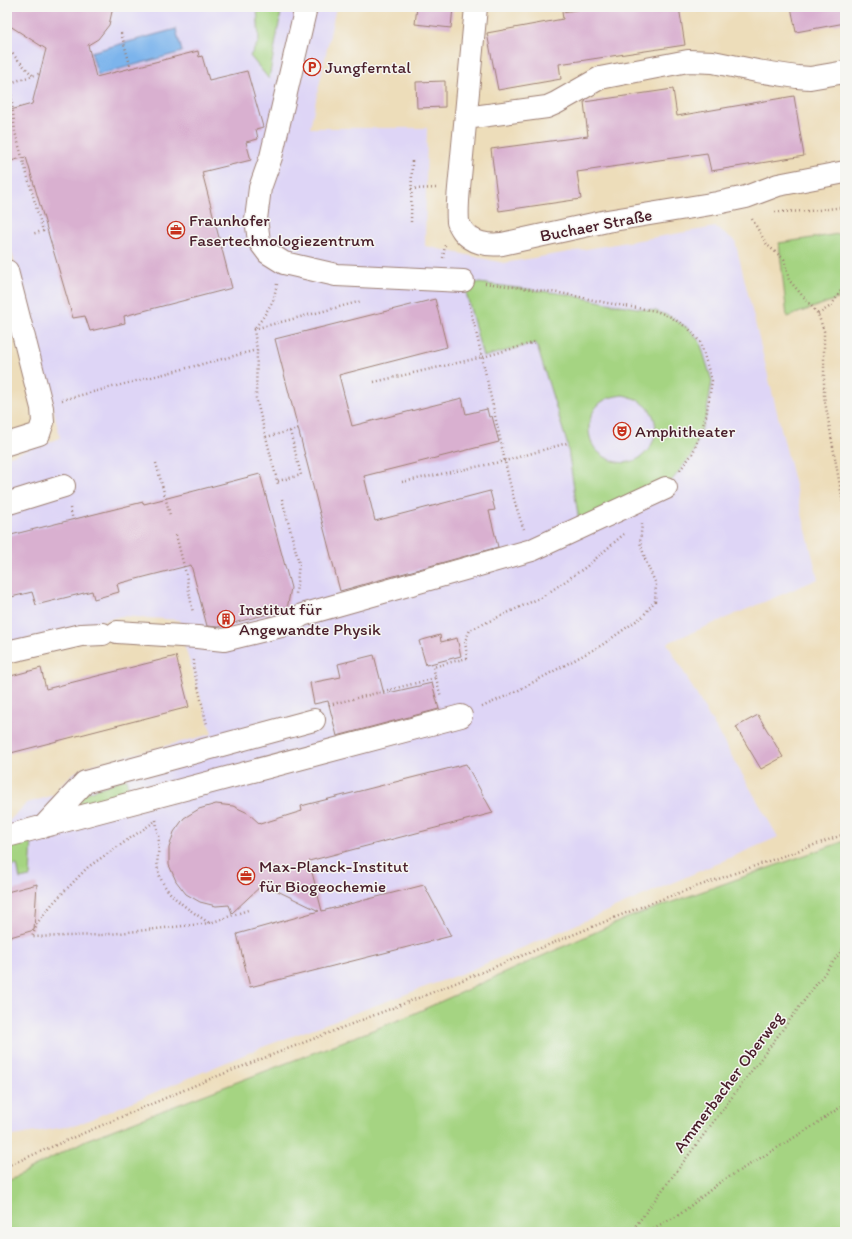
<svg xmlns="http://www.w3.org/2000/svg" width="852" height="1239" font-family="Itim,sans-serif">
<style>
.built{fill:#ded5f6}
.green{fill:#a5d482;stroke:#787a56;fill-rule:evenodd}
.water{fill:#7cb4ec;stroke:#636a8c}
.building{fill:#d9b0d0}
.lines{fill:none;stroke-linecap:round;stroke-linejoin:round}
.minor-casing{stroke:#9c7e72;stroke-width:24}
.path{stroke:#9c7e72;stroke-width:2.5;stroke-dasharray:1 3;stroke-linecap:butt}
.minor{stroke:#fff;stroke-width:22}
.labels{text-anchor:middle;stroke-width:3;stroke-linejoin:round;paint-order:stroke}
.poi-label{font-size:17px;fill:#4a1f2b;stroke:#f6f6f2;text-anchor:start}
.street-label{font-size:17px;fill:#4a1f2b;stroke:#f6f6f2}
</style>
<rect width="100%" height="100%" fill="#f6f6f2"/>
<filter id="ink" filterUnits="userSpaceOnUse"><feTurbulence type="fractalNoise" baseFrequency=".025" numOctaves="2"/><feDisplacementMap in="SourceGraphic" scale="8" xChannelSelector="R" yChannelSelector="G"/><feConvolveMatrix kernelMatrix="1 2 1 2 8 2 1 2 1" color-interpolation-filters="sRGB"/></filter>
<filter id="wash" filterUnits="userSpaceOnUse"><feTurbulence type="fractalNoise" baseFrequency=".012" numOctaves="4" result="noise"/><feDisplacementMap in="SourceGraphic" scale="16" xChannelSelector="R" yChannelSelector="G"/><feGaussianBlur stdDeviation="0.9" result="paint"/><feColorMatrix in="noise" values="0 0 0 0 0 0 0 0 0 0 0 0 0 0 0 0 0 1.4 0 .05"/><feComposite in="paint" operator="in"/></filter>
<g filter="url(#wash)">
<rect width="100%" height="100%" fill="#edddba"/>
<!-- built -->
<path class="built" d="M7 7H336L310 128H427L425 246 504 263 716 227 735 241 818 579 667 643 778 837 471 970 260 1048 77 1125 7 1137V823L27 803 55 795 62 784 74 773 88 766 212 734 184 644 179 620 122 616 7 644V457L60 438 50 393 7 234Z"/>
<!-- green -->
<path class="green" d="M257 7H282L269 79 250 56 259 41Z
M845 233V296L787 317 779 243Z
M463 281 566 294 607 303 656 311 671 317 689 329 700 342 712 381 706 416 693 453 666 488 580 528 567 443 536 343 483 357ZM623 395C681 407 652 477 611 460 604 457 598 453 594 447 585 432 588 411 603 401 609 397 616 396 623 395Z
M126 778 130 793 74 807 81 795Z
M32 839 30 877 20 879 17 865 7 867V846Z
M845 841V1232H7V1181L86 1140 404 1018 627 918Z"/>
<!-- water -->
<path class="water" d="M176 29 182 52 98 75 91 52Z"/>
<g id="blocks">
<!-- building -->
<path class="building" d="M7 7H113L109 25 98 39 88 45 96 77 198 51 199 57 202 56 209 80 247 71 263 127 256 129 258 139 246 142 251 160 202 172 232 288 124 316 125 323 90 331 85 316 73 318 26 157 7 162V111L32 104 46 49 7 24Z
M417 7H453L451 28 415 24Z
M597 7H679L685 45 559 64 561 79 498 90 487 33 563 19 562 12Z
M791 7H845V23L796 32Z
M445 81V107L417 108 416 82Z
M673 89 677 116 794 96 804 156 711 171 707 153 577 172 581 199 499 211 491 149 588 136 584 102Z
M435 299 447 347 339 375 352 426 462 398 466 414 487 409 489 417 492 416 499 442 364 476 375 521 490 491 495 510 489 511 498 547 340 591 275 339Z
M260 474 291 588 287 609 218 627 207 626 191 565 117 584 119 592 94 599 92 591 36 605 32 592 7 598V536L143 502 144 504Z
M440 635 441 642 457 638 461 656 426 665 419 641Z
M374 655 384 694 432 683 439 709 337 736 328 701 314 704 310 683 341 677 338 664Z
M176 656 189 707 7 754V677L41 668 46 689Z
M758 715 783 757 761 769 736 727Z
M466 764 493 813 309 861 322 911 424 885 451 936 250 987 237 934 319 911 263 884 232 913 229 905 216 906 200 902 186 894 176 881 169 865V848L174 832 184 818 199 809 216 804 233 806 248 813 260 824 302 811 301 806Z
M37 884 34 930 7 938V892Z"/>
</g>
</g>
<g filter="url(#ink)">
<use href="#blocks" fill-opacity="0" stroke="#9c7e72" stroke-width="1"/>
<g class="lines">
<defs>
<path id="minor" d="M306 7 271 157 260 188 256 219 259 241 268 253 284 263 336 275 463 281
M476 7 459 188C458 199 457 211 458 222 459 225 461 228 463 231 472 243 488 246 502 244L607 221 717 203 746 197 778 185 845 172
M466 118 547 107 556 103 600 78 688 61 713 62 757 71 797 77 810 78 845 72
M7 271 42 408 43 422 39 434 7 444
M9 503 64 486
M117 632 197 637 224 640 289 624 302 615 532 550 666 488
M7 652 81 635 103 634
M43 827 85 782 314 720
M7 836 461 716"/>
</defs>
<!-- minor casing -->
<use href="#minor" class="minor-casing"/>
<!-- path -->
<path class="path" d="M121 33 131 68
M7 48 33 76
M10 83 15 132 43 231 32 234
M7 84 41 73
M411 189 437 188
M775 212 809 211 845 207
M752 219 767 245 784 259 789 280 818 314 824 331V396L845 514
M411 222 412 160
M443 258 445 245
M485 283 566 294 607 303 656 311 671 317 689 329 700 342 712 381 706 416 693 453 680 470
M277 284 273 301 262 319 254 329 257 350 256 398 278 484
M469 303C479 343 488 384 497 425 505 460 511 496 524 529
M818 314 831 306 843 287 845 286
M254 329 362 301
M374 382 483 357 536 342
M62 400 257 350
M266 437 298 429
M156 463 170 515
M278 481 301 475 290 431
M402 482 505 461 567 443
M282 499 299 563 296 594
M70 508 73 520
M176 535 186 574 193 613
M194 660 193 666 207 725
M436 678 441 697
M329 705 436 678 433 667 467 658 465 641 470 630 542 597 586 567 624 534
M482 707 517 691 602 645 643 616 655 601 656 584 646 562 640 542 642 524
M156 820C157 828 158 835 159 842 159 852 156 861 158 870 164 896 189 909 209 923
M154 822 88 867 53 903 38 922 32 937 101 935 210 923 248 910
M7 1166 205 1081 426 995 648 904 845 834
M631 1232 845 946
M646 1232 679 1215 719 1183 810 1128 845 1104"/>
<!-- minor -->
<use href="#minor" class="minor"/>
</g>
</g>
<!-- icons -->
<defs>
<symbol id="parking-ring" viewBox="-11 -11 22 22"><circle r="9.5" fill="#f6f6f2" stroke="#c8321e" stroke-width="1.5"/><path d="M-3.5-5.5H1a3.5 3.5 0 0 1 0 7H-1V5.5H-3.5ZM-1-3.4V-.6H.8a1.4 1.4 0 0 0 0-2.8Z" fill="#c8321e"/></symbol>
<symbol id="office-ring" viewBox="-11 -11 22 22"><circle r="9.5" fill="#f6f6f2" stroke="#c8321e" stroke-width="1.5"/><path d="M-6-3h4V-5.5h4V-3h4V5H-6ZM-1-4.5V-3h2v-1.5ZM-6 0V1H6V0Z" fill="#c8321e"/></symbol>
<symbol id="theatre-ring" viewBox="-11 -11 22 22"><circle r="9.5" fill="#f6f6f2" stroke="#c8321e" stroke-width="1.5"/><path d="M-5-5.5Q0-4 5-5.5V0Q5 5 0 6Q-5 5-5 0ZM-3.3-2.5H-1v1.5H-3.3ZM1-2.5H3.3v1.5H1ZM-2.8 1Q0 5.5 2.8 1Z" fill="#c8321e"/></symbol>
<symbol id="building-ring" viewBox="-11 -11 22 22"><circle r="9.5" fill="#f6f6f2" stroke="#c8321e" stroke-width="1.5"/><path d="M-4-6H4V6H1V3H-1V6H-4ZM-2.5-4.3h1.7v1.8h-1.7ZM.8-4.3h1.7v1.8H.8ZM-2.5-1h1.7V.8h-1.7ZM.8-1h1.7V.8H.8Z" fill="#c8321e"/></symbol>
</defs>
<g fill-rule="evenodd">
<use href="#parking-ring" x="302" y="57" width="20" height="20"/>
<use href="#office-ring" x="166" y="220" width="20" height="20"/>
<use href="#theatre-ring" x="612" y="421" width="20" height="20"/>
<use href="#building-ring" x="216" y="609" width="20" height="20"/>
<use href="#office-ring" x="236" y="866" width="20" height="20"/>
</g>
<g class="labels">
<!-- poi labels -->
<g class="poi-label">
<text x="325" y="73">Jungferntal</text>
<text x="189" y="226">Fraunhofer<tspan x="189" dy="20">Fasertechnologiezentrum</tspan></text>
<text x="635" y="437">Amphitheater</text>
<text x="239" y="615">Institut für<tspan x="239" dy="20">Angewandte Physik</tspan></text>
<text x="259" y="872">Max-Planck-Institut<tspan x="259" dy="20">für Biogeochemie</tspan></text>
</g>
<!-- street labels -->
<g class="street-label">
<text transform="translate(596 225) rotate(-11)" y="6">Buchaer Straße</text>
<text transform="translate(728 1082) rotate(-53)" y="6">Ammerbacher Oberweg</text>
</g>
</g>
<!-- margin -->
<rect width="852" height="1239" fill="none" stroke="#f6f6f2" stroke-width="24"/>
</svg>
